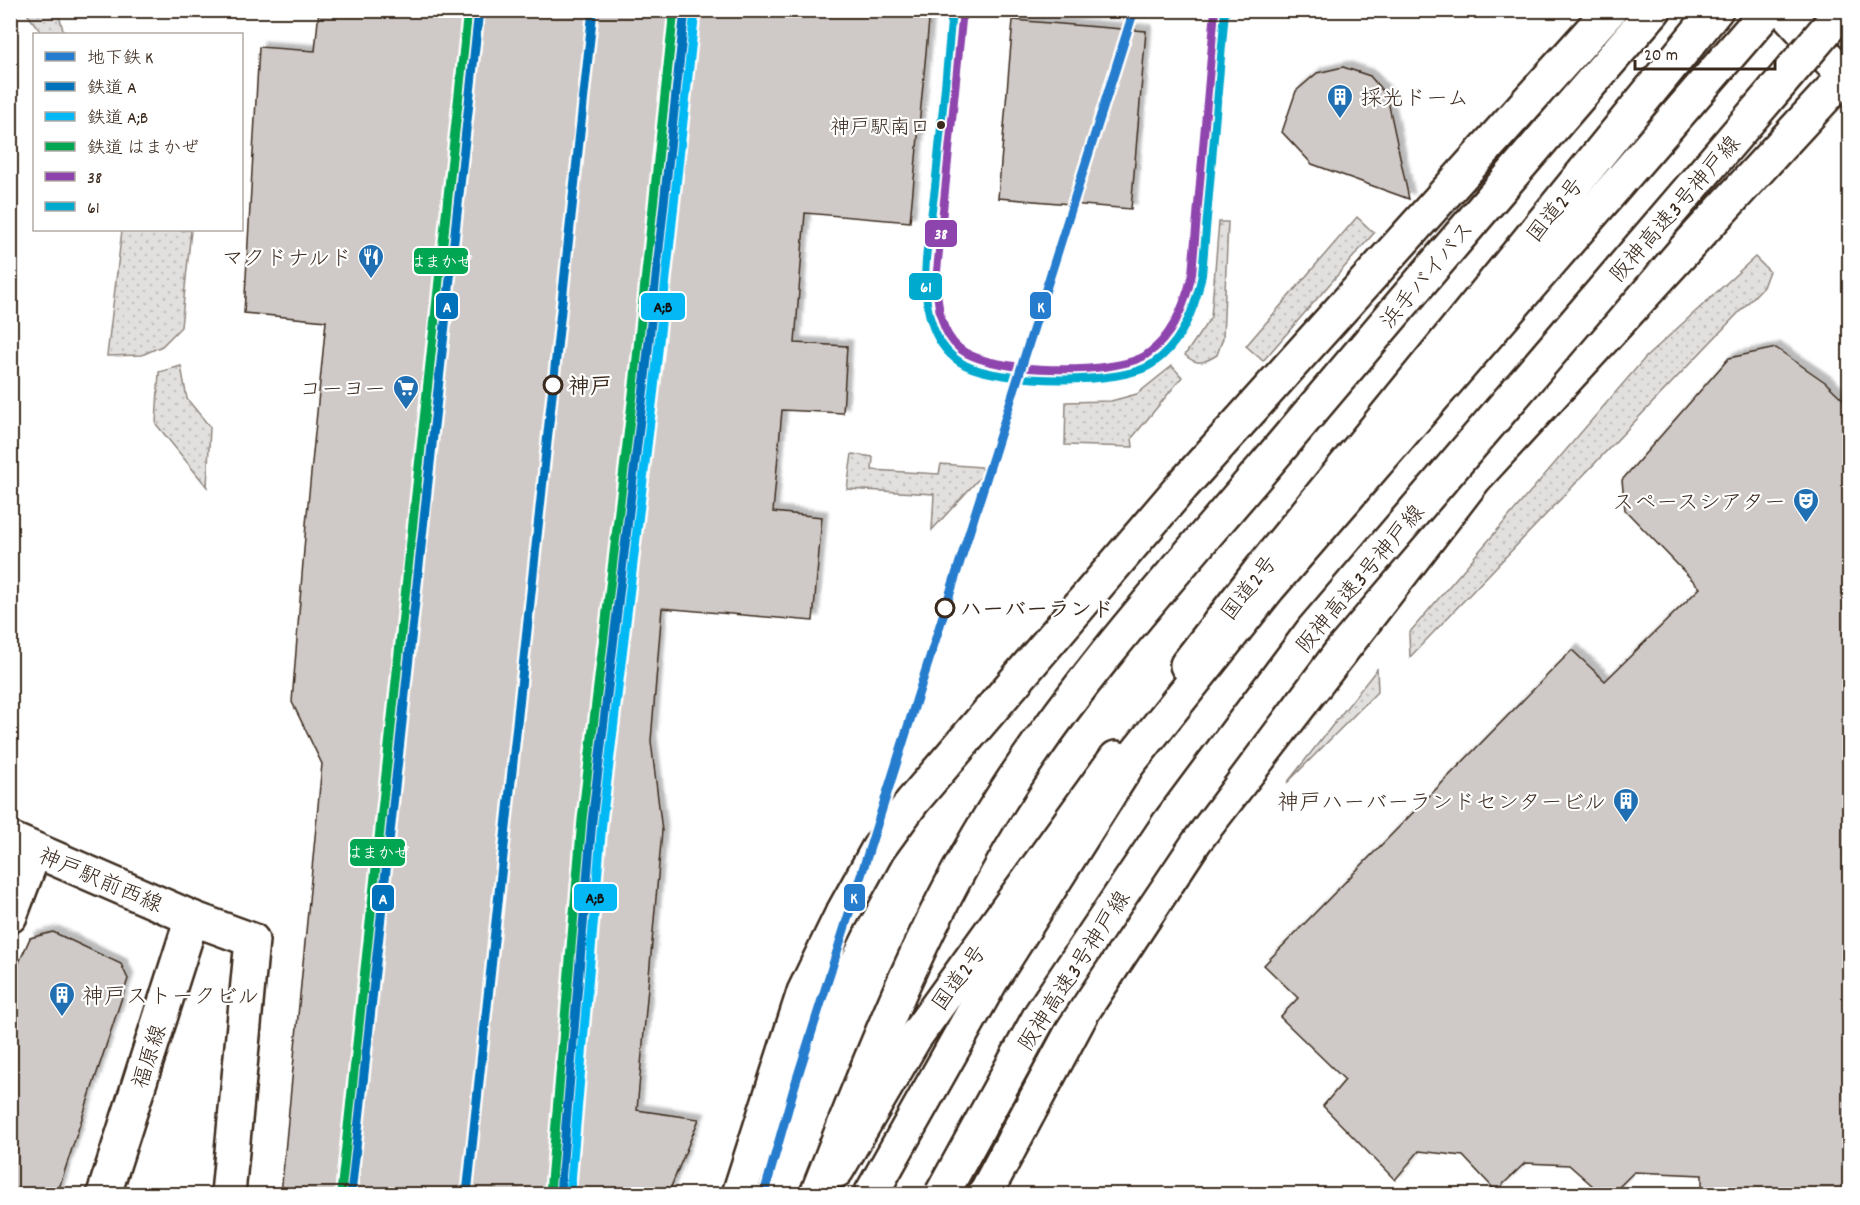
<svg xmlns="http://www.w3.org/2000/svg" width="1860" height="1205" font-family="Dekko,'Klee One',sans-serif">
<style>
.grass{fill:url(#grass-dots);stroke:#8e857e;stroke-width:1.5}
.building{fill:#cfcac7;stroke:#3b2a1e;stroke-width:1.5;filter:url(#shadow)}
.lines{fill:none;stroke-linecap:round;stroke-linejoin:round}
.minor-casing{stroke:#3b2a1e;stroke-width:38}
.tertiary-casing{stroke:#3b2a1e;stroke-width:38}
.trunk-casing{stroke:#3b2a1e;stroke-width:38}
.motorway-casing{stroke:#3b2a1e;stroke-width:38}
.minor{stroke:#fff;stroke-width:33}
.tertiary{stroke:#fff;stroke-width:33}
.trunk{stroke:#fff;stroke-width:33}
.motorway{stroke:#fff;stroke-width:33}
.motorway-bridge-casing{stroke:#3b2a1e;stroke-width:38;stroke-linecap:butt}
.motorway-bridge{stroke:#fff;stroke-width:33}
.bus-1-casing{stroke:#fff;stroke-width:12}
.bus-2-casing{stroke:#fff;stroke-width:12}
.bus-1{stroke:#8e44ad;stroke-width:8}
.bus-2{stroke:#00a9ce;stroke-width:8}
.rail-1-casing{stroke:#fff;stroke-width:14}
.rail-2-casing{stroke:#fff;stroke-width:14}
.rail-3-casing{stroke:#fff;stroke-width:14}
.rail-1{stroke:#0072bc;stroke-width:9}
.rail-2{stroke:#03b8f4;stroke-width:9}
.rail-3{stroke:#00a651;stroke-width:9}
.metro-1-casing{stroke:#fff;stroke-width:14}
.metro-1{stroke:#267dce;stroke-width:9}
.bus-dot{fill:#3b2a1e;stroke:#fff;stroke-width:2}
.stop-dot{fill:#fff;stroke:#3b2a1e;stroke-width:3}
.labels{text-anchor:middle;stroke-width:4.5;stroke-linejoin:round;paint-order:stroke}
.bus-label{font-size:20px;fill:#3b2a1e;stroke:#fff;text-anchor:end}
.poi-label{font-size:22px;fill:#3b2a1e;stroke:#fff;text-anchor:end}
.street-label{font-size:22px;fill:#3b2a1e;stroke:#fff}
.stop-label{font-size:22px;font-weight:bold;fill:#3b2a1e;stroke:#fff;text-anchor:start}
.line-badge{stroke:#fff;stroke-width:2}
.badge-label{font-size:16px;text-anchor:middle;font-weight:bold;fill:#fff}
.pale-badge-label{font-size:16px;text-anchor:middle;font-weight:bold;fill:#111}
</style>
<defs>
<pattern id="grass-dots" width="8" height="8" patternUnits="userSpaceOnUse" patternTransform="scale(1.5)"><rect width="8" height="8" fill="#e2e0de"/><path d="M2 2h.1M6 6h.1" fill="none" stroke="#c3c0be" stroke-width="1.8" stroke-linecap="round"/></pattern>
<filter id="shadow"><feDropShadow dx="5.5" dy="-5.5" stdDeviation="1.5" flood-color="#0004"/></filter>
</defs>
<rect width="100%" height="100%" fill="#fff"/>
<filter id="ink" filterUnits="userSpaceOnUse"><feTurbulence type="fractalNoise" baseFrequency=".0167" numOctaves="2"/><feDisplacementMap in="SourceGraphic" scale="12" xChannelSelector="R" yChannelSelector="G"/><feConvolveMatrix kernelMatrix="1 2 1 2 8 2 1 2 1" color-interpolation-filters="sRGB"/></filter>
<g filter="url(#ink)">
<!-- grass -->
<path class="grass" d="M25 11H58L64 34H42Z
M1357 217 1374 233 1263 361 1246 346Z
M1219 222H1228L1223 338 1217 355C1204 363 1197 366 1185 355L1211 317Z
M122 230H191L181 327 162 346 142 355 107 356Z
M1755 257 1769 271 1763 287 1410 657 1409 633 1645 358Z
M181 366 187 399 210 427 207 487 156 424 159 372Z
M1172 366 1182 377 1132 438 1133 447 1065 445 1066 402 1111 401 1137 394Z
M852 454 873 457 872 470 939 474 941 464 981 467 984 473 932 530 934 494 847 489Z
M1377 669 1378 691 1287 783Z"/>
<!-- building -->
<path class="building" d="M319 10H930L910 222 805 213 795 343 847 346 843 413 782 410 773 512 822 517 813 621 662 608 651 741 662 831 637 1110 699 1119 668 1194H281L322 764 292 702 306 524 326 321 244 313 259 47 315 51Z
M1013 20 1146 31 1131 209 998 198Z
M1343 67 1370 76 1387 96 1409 199 1312 164 1282 132 1296 91 1317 73Z
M1776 348 1825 382 1850 406V1194H1702V1175L1634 1172 1612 1194H1602L1569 1165 1525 1163 1496 1191 1463 1156 1419 1151 1395 1180 1323 1106 1345 1080 1280 1017 1298 998 1264 965 1572 650 1605 681 1700 588 1625 510 1622 480 1729 358Z
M53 932 121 964 128 979 57 1194H10V983L30 938Z"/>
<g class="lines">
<defs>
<path id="minor" d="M10 916 35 850
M104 1194 192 918 252 940 228 1194"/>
<path id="tertiary" d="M1784 10 1850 82
M10 839 192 918"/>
<path id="trunk" d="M1187 665 1259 572 1716 10
M837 1170 915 1037 1116 758
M739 1194 804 992 840 918 878 849 912 802 1183 485 1610 10
M985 1194 1083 1011 1194 842 1475 478 1850 70"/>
<path id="motorway" d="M817 1194C871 1058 923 920 1003 796 1078 679 1173 574 1263 468 1392 315 1522 162 1654 10
M871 1194 991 981 1128 764 1269 587 1768 10"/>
</defs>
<!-- minor casing -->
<use href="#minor" class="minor-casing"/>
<!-- tertiary casing -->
<use href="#tertiary" class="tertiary-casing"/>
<!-- trunk casing -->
<use href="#trunk" class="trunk-casing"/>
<!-- motorway casing -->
<use href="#motorway" class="motorway-casing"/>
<!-- minor -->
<use href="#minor" class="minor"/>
<!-- tertiary -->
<use href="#tertiary" class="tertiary"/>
<!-- trunk -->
<use href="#trunk" class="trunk"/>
<!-- motorway -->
<use href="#motorway" class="motorway"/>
<defs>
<path id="motorway-bridge" d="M942 1194 1041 1014 1169 823 1313 630 1843 10"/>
</defs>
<!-- motorway-bridge casing -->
<use href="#motorway-bridge" class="motorway-bridge-casing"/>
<!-- motorway-bridge -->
<use href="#motorway-bridge" class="motorway-bridge"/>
<defs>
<path id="bus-1" d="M963 10 936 281C938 305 940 332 959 348 988 374 1114 376 1146 355 1173 337 1185 305 1192 274L1215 10"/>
<path id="bus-2" d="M952 10C947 69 941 128 935 187 930 232 917 284 933 327 939 343 950 357 965 365 999 383 1120 386 1152 364 1182 344 1195 309 1202 275L1225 11"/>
</defs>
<!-- bus-1 casing -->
<use href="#bus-1" class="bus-1-casing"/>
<!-- bus-2 casing -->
<use href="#bus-2" class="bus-2-casing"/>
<!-- bus-1 -->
<use href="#bus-1" class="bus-1"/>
<!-- bus-2 -->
<use href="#bus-2" class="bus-2"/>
<defs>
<path id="rail-1" d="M351 1194 479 10
M467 1194 593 10
M560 1194 592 821 644 387 685 10"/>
<path id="rail-2" d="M570 1194 602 822 654 388 695 11"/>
<path id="rail-3" d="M341 1193 468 10
M550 1193 582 820 634 386 674 10"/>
</defs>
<!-- rail-1 casing -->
<use href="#rail-1" class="rail-1-casing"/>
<!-- rail-2 casing -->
<use href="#rail-2" class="rail-2-casing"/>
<!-- rail-3 casing -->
<use href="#rail-3" class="rail-3-casing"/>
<!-- rail-1 -->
<use href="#rail-1" class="rail-1"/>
<!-- rail-2 -->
<use href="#rail-2" class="rail-2"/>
<!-- rail-3 -->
<use href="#rail-3" class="rail-3"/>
<defs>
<path id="metro-1" d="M764 1194 794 1088 1134 10"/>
</defs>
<!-- metro-1 casing -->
<use href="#metro-1" class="metro-1-casing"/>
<!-- metro-1 -->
<use href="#metro-1" class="metro-1"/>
</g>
</g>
<!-- icons -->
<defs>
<symbol id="building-pin" viewBox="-11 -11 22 30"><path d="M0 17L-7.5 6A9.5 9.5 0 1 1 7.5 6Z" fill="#1f6fb2" stroke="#fff"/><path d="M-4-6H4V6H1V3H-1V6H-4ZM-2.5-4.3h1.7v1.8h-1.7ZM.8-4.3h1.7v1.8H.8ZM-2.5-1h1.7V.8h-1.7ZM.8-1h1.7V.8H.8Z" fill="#fff"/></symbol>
<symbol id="restaurant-pin" viewBox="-11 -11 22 30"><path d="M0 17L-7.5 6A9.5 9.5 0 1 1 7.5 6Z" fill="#1f6fb2" stroke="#fff"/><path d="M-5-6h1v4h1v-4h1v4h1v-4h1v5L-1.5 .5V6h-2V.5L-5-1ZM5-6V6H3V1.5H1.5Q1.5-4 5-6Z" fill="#fff"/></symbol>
<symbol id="supermarket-pin" viewBox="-11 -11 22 30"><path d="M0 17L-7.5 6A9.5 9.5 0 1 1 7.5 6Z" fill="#1f6fb2" stroke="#fff"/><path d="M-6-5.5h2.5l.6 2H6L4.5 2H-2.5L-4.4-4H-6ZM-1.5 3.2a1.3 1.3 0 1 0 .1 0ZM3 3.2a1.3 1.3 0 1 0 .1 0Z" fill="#fff"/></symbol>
<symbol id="theatre-pin" viewBox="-11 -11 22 30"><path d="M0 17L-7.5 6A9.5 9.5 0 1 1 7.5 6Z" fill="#1f6fb2" stroke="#fff"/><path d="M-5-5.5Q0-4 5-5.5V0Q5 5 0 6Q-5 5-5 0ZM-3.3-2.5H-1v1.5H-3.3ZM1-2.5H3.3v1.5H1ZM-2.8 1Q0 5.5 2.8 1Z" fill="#fff"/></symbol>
</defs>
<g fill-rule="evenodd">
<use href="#building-pin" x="1325" y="82" width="30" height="40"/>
<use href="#restaurant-pin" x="356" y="242" width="30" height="40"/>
<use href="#supermarket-pin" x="391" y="373" width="30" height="40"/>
<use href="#theatre-pin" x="1791" y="486" width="30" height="40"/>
<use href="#building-pin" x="1611" y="786" width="30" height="40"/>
<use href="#building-pin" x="47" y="980" width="30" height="40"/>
</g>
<!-- markers -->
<circle class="bus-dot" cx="941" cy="125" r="5"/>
<g class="stop-dot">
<circle cx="553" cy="385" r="9"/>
<circle cx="945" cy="608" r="9"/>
</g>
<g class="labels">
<!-- bus labels -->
<g class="bus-label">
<text x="930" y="133">神戸駅南口</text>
</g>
<!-- poi labels -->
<g class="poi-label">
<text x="1360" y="105" text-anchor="start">採光ドーム</text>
<text x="352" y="265">マクドナルド</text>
<text x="386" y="396">コーヨー</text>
<text x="1786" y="509">スペースシアター</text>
<text x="1606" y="809">神戸ハーバーランドセンタービル</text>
<text x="82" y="1003" text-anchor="start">神戸ストークビル</text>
</g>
<!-- street labels -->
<g class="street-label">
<text transform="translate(1674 208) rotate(-49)" y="8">阪神高速3号神戸線</text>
<text transform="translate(1554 209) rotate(-51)" y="8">国道2号</text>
<text transform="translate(1426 274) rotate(-50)" y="8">浜手バイパス</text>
<text transform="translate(1359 578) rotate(-50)" y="8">阪神高速3号神戸線</text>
<text transform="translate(1248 587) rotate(-52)" y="8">国道2号</text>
<text transform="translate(101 879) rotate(23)" y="8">神戸駅前西線</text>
<text transform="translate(1073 970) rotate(-57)" y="8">阪神高速3号神戸線</text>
<text transform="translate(958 977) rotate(-54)" y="8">国道2号</text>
<text transform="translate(148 1056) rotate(-72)" y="8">福原線</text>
</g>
<!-- stop labels -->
<g class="stop-label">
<text x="568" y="393">神戸</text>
<text x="960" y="616">ハーバーランド</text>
</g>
</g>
<g class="line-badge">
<rect x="924" y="219" width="34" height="29" rx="6" fill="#8e44ad"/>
<rect x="413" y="247" width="56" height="28" rx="6" fill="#00a651"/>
<rect x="908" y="272" width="35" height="29" rx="6" fill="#00a9ce"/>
<rect x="1029" y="291" width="23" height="29" rx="6" fill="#267dce"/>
<rect x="435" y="292" width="24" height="28" rx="6" fill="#0072bc"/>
<rect x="640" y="292" width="46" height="29" rx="6" fill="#03b8f4"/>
<rect x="349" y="838" width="57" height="29" rx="6" fill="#00a651"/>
<rect x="843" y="883" width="23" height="29" rx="6" fill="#267dce"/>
<rect x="573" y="883" width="45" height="29" rx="6" fill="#03b8f4"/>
<rect x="371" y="884" width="24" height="28" rx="6" fill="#0072bc"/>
</g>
<g class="badge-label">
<text x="941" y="239">38</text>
<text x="441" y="267">はまかぜ</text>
<text x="926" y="292">61</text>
<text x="1041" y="312">K</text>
<text x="447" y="312">A</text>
<text x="378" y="858">はまかぜ</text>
<text x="854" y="903">K</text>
<text x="383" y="904">A</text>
</g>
<g class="pale-badge-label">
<text x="663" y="312">A;B</text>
<text x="595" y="903">A;B</text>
</g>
<!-- margin -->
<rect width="1860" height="1205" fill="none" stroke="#fff" stroke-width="36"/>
<rect x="18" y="18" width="1824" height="1169" fill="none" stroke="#3b2a1e" stroke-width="2" filter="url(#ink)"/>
<!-- legend -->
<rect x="33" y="33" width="210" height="198" fill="#ffffff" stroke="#b1aaa5" stroke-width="1.5"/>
<rect x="45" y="52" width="30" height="9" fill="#267dce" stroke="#b1aaa5" stroke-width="1.5"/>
<text x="87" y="63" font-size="18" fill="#3b2a1e">地下鉄 K</text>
<rect x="45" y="82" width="30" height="9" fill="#0072bc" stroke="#b1aaa5" stroke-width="1.5"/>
<text x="87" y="93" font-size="18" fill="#3b2a1e">鉄道 A</text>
<rect x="45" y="112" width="30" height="9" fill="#03b8f4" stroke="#b1aaa5" stroke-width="1.5"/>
<text x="87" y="123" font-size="18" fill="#3b2a1e">鉄道 A;B</text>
<rect x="45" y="142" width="30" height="9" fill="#00a651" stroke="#b1aaa5" stroke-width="1.5"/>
<text x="87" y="153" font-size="18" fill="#3b2a1e">鉄道 はまかぜ</text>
<rect x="45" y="172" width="30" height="9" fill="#8e44ad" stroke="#b1aaa5" stroke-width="1.5"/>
<text x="87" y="183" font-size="18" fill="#3b2a1e">38</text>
<rect x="45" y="202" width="30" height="9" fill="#00a9ce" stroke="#b1aaa5" stroke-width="1.5"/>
<text x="87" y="213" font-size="18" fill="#3b2a1e">61</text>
<!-- scale -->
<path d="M1635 60v9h140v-9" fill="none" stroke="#3b2a1e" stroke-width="3"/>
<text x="1644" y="60" font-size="18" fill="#3b2a1e" stroke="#ffffff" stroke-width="4.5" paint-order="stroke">20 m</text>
</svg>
